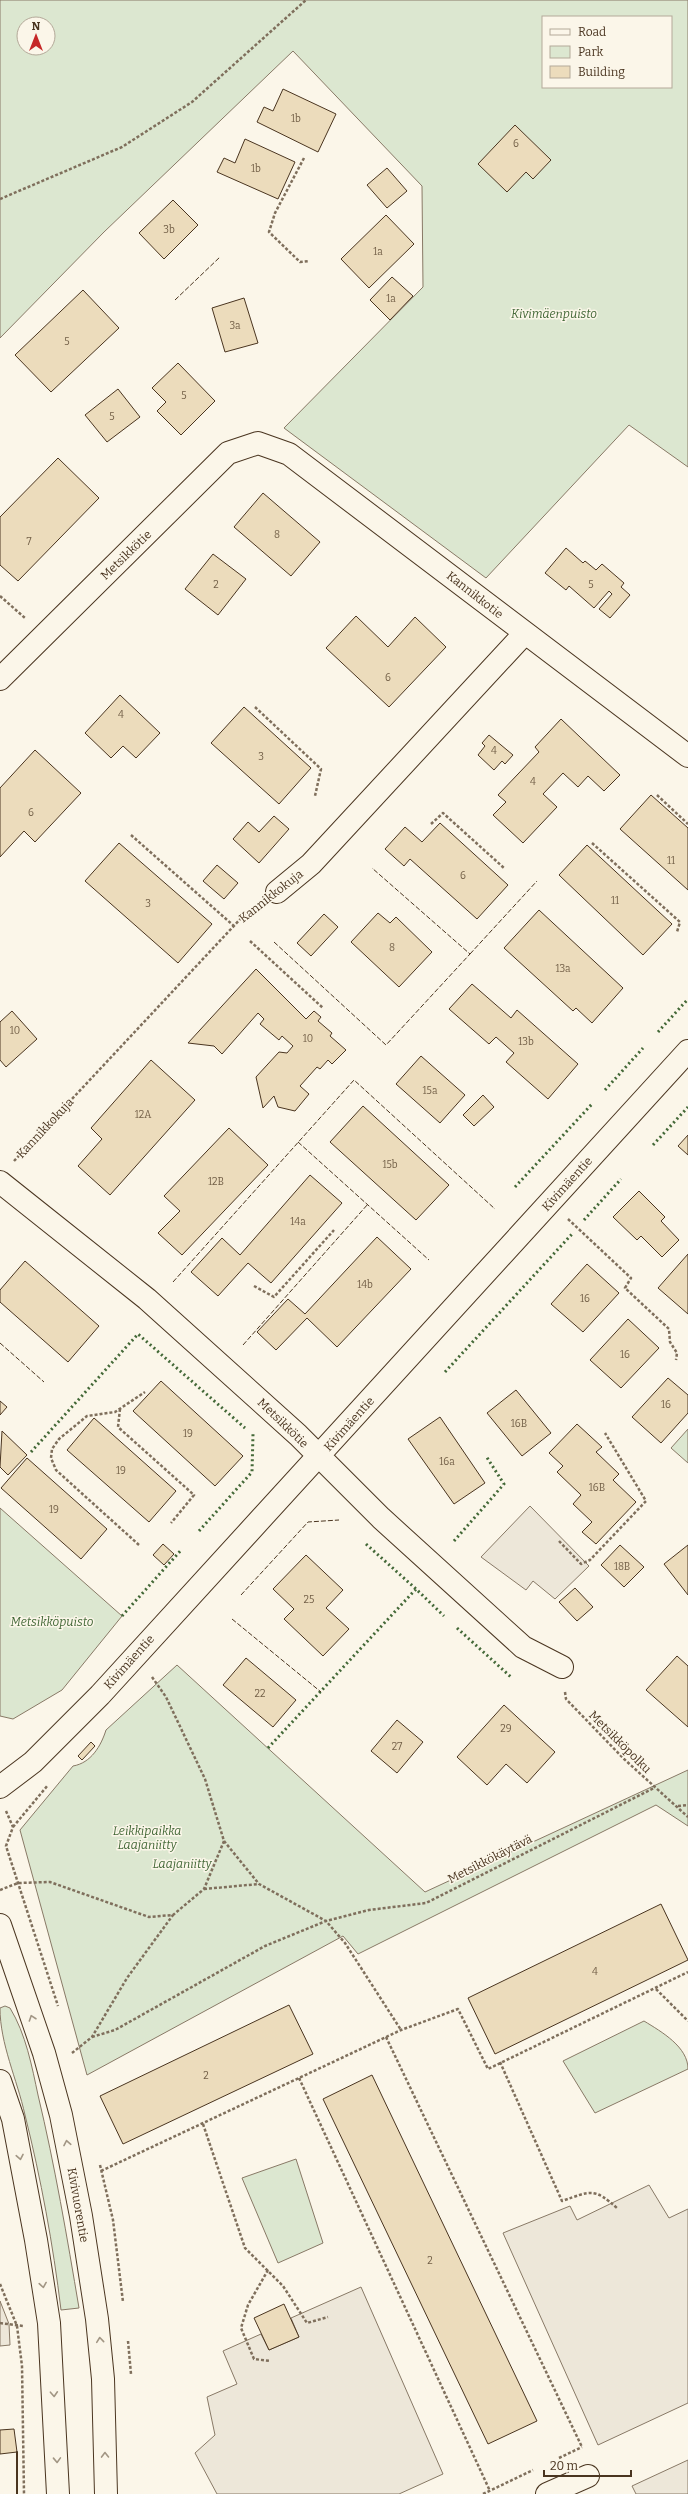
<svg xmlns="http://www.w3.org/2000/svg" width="688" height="2494" font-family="Bitter,serif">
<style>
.green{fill:#dce7d0;stroke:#887966;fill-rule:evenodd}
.parking{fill:#ede7d9;stroke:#887966}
.building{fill:#ecdcbc;stroke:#4a3520}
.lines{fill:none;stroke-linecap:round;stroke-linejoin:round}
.minor-casing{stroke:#4a3520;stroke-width:24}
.tertiary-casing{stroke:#4a3520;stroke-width:24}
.path{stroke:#7f6f5c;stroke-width:2.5;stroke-dasharray:3 2;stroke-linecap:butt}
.minor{stroke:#fbf6e9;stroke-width:22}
.tertiary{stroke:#fbf6e9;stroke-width:22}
.hedge{stroke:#436837;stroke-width:3;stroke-dasharray:2 3;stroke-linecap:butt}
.fence{stroke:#4a3520;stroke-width:1;stroke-dasharray:5 2;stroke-linecap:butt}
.wall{stroke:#4a3520;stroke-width:2}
.oneway{stroke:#a29684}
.labels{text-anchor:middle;stroke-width:3;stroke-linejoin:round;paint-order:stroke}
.number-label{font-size:10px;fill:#725f47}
.park-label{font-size:12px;font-style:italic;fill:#436837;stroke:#fbf6e9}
.street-label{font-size:12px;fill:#4a3520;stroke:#fbf6e9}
</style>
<rect width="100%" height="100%" fill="#fbf6e9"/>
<!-- green -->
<path class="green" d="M0 0H688V467L629 425 486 578 284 428 423 287 422 186 293 51 104 232 0 338ZM543 17H671V87H543ZM24 24H48V48H24Z
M688 1429V1463L671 1448Z
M0 1508 122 1616 62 1690 13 1719 0 1716Z
M177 1665 425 1892 688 1770V1826L656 1805 358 1954 343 1936 87 2075 20 1830 73 1766C91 1763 101 1746 106 1730Z
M5 2006 10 2008C26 2034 32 2067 38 2095 55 2166 67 2237 79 2308L61 2310C53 2244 41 2179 25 2115 17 2079 0 2044 0 2008Z
M644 2021C662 2032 688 2047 688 2069L595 2113 563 2061Z
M296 2159 323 2243 278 2263 242 2178Z"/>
<!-- parking -->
<path class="parking" d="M530 1506 589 1566 555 1599 533 1581 526 1590 481 1557Z
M649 2185 669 2218 688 2209V2403L598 2445 503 2233 570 2206 577 2220Z
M361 2287 443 2474 399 2494H217L195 2453 215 2435 207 2397 237 2384 223 2351 261 2334 269 2350 299 2337 291 2318Z
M0 2301 9 2324 10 2345 0 2346Z
M688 2460V2494H636L632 2486Z"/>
<!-- building -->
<path class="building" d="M283 89 336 114 318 152 257 122 264 107 273 111Z
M515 125 551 160 533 179 526 172 507 192 478 164Z
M245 139 295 162 278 199 217 172 224 158 235 163Z
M387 168 407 191 387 208 367 185Z
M173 200 198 225 164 259 139 233Z
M386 215 414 244 369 288 341 259Z
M392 277 413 296 390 320 370 300Z
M83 290 119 328 51 392 15 355Z
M244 298 258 343 225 352 212 308Z
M178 363 215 401 181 435 157 411 166 402 152 388Z
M118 389 140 417 107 442 85 415Z
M58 458 99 498 18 581 0 565V517Z
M263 493 320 542 291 576 234 527Z
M566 548 583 563 585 561 596 570 602 564 624 583 621 587 630 595 610 618 599 609 612 594 609 591 594 608 569 586 566 590 545 573Z
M213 554 246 579 218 615 185 589Z
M356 616 388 647 415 617 446 647 389 707 326 648Z
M120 695 160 733 136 758 123 746 111 758 85 733Z
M244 707 311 768 279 804 211 743Z
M561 719 620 775 604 791 588 776 578 787 563 773 543 794 557 807 523 843 493 815 506 802 498 795 539 752 535 747Z
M489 735 513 755 505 764 502 761 494 770 478 755 485 746 482 743Z
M35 750 81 793 35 842 24 831 0 857V788Z
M651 795 688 828V890L620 829Z
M274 816 289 829 259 863 233 839 248 822 259 832Z
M440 823 508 885 477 919 410 859 404 866 385 849 405 827 422 842Z
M119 843 212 924 178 963 85 881Z
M587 845 672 924 643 955 559 875Z
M217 865 238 883 224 899 203 881Z
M539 910 623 988 592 1023 576 1008 573 1011 504 948Z
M378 913 390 923 396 917 432 952 399 987 351 942Z
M324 914 338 927 311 956 297 943Z
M256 969 306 1019 314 1011 321 1017 318 1021 332 1033 330 1036 346 1050 332 1064 328 1060 320 1069 317 1067 300 1086 309 1094 295 1111 278 1107 274 1096 263 1108 256 1077 279 1052 287 1053 293 1046 282 1036 279 1040 260 1024 264 1019 258 1013 222 1054 214 1046 188 1043Z
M472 984 511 1018 517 1010 578 1064 548 1099 506 1062 514 1053 496 1037 489 1044 449 1009Z
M12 1011 37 1039 6 1067 0 1060V1022Z
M421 1056 465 1095 440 1123 396 1084Z
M151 1060 195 1100 110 1195 78 1166 102 1139 91 1128Z
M483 1095 494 1107 474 1126 463 1115Z
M363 1106 449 1185 416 1220 330 1142Z
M229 1128 268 1165 182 1255 158 1233 180 1211 164 1196Z
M688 1135V1155L678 1146Z
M310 1175 342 1203 271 1283 248 1263 218 1296 191 1272 222 1238 240 1255Z
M639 1191 665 1217 661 1221 679 1240 662 1257 641 1236 637 1240 613 1217Z
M377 1237 411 1269 337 1347 307 1318 276 1350 257 1332 288 1299 305 1314Z
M688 1254V1314L658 1288Z
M25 1261 99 1326 68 1362 0 1302V1290Z
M587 1264 619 1293 583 1332 551 1304Z
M628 1319 659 1348 621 1388 590 1360Z
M668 1378 688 1395V1413L661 1443 632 1417Z
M161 1381 243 1456 215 1486 133 1411Z
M516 1390 551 1433 522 1456 487 1413Z
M0 1401 7 1407 0 1415Z
M440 1417 485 1483 454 1504 408 1439Z
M94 1418 176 1491 149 1522 67 1450Z
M577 1424 602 1447 596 1452 619 1474 613 1480 636 1502 596 1544 582 1532 592 1522 573 1504 581 1495 557 1472 563 1466 549 1453Z
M2 1431 27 1455 8 1475 0 1467Z
M27 1458 107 1529 81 1559 1 1488Z
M163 1544 174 1554 164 1565 153 1555Z
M620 1545 644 1567 624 1587 601 1565Z
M688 1545V1595L664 1564Z
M306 1555 343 1590 326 1608 349 1629 323 1656 284 1619 294 1609 273 1589Z
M575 1588 593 1607 577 1621 559 1602Z
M677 1656 688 1666V1727L646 1690Z
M246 1658 296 1700 273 1727 223 1685Z
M504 1705 555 1752 527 1783 506 1764 487 1785 457 1757Z
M397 1720 423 1742 397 1773 371 1751Z
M91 1742 95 1746 82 1760 78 1756Z
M661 1904 688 1960 495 2054 468 1998Z
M289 2005 313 2054 123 2144 100 2096Z
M372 2075 537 2421 488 2444 323 2099Z
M284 2304 299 2337 269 2350 254 2318Z
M14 2429 17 2452 0 2454V2430Z"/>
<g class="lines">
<defs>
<path id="minor" d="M0 679 228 453 258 443 289 454 688 756
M277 892 311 864 524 634
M0 1182 147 1299 298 1435 381 1518 523 1647 562 1667
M0 1787 33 1762 100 1695 688 1051
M547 2494 588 2476"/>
<path id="tertiary" d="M0 1925 44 2053 61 2115 81 2216 97 2319 103 2379 106 2494
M0 2081 13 2119 36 2240 49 2323 58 2494"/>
</defs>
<!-- minor casing -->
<use href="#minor" class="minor-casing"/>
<!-- tertiary casing -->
<use href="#tertiary" class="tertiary-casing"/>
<!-- path -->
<path class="path" d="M304 158 275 213 269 232 300 262 309 261
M0 199 122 147 192 102 306 0
M0 596 25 618
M255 707 321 769 315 796
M657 795 688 824
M431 824 443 813 504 868
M131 835 234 926
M592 843 680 922 677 932
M250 941 323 1008
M14 1161 245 914 255 907
M568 1219 631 1278 625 1288 669 1329 670 1342 677 1353 676 1360
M254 1286 274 1297 334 1230
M120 1409 118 1427 194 1495 171 1523
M559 1541 581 1564 590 1560 646 1501 605 1433
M139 1545 56 1470 51 1458 52 1449 59 1439 87 1416 115 1412 145 1392
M152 1677 166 1697 205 1779 224 1841 259 1884 326 1921 345 1943 401 2030
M565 1692 566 1699 624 1759 688 1817
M678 1806 688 1805
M6 1811 13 1827 6 1846 58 2006
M13 1827 48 1785
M204 1889 259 1884
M0 1890 18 1883 50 1882 149 1917 173 1915 204 1889 224 1841
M656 1989 688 2021
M92 2037 115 2030 265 1946 326 1921 369 1910 426 1903 654 1788
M386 2037 582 2447
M72 2053 92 2037 127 1978 173 1915
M500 2062 562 2201C591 2191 594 2187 618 2209
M299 2078 490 2491
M203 2124 245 2248 283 2286 307 2323 328 2317
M100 2165 113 2220 123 2302
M101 2171 401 2030 458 2009 488 2069 688 1972
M268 2270 248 2305 241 2328 254 2359 270 2361
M0 2284 17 2326 22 2366 24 2494
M0 2323 23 2326
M128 2341 131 2374
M559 2458 582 2447
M483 2494 533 2470"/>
<!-- minor -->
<use href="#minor" class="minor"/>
<!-- tertiary -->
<use href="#tertiary" class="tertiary"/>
<!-- hedge -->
<path class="hedge" d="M658 1032 688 999
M605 1090 643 1048
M653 1145 688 1107
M515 1187 592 1104
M584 1220 621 1179
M445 1372 572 1234
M31 1452 138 1334 245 1428
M199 1531 252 1472 253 1434
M454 1541 504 1484 486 1456
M366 1544 416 1589
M122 1616 182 1549
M457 1628 512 1678
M268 1748 416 1589 444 1616"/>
<!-- fence -->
<path class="fence" d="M175 300 220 257
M274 942 386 1045 470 954 372 868
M470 954 537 881
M298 1142 429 1260
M173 1282 354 1080 495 1209
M0 1343 44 1382
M243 1345 368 1204
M241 1595 308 1522 339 1520
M232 1619 321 1692"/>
<!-- wall -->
<path class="wall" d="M17 2452V2494"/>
</g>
<!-- one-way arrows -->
<defs><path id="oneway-chevron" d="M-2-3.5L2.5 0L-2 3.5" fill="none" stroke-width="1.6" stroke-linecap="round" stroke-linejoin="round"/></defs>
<g class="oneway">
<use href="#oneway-chevron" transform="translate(32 2018) rotate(-109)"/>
<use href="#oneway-chevron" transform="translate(67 2143) rotate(-101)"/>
<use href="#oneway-chevron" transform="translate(20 2157) rotate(79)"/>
<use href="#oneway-chevron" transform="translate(43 2285) rotate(81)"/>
<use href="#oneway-chevron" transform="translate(100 2340) rotate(-96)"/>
<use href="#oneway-chevron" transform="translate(54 2394) rotate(87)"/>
<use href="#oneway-chevron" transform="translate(105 2455) rotate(-91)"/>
<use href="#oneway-chevron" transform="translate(57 2460) rotate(88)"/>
</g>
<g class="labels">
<!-- number labels -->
<g class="number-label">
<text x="296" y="122">1b</text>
<text x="516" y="147">6</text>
<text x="256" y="172">1b</text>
<text x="169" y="233">3b</text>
<text x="378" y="255">1a</text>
<text x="391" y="302">1a</text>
<text x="235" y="329">3a</text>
<text x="67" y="345">5</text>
<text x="184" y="399">5</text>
<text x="112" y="420">5</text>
<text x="277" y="538">8</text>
<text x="29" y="545">7</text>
<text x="216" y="588">2</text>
<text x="591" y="588">5</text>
<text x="388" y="681">6</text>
<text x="121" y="718">4</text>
<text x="494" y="754">4</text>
<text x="261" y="760">3</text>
<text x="533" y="785">4</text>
<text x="31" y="816">6</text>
<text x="671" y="864">11</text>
<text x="463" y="879">6</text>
<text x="615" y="904">11</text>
<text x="148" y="907">3</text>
<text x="392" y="951">8</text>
<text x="563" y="972">13a</text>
<text x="15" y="1034">10</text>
<text x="308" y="1042">10</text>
<text x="526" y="1045">13b</text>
<text x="430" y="1094">15a</text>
<text x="143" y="1118">12A</text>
<text x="390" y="1168">15b</text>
<text x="216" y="1185">12B</text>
<text x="298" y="1225">14a</text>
<text x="365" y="1288">14b</text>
<text x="585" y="1302">16</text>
<text x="625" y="1358">16</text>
<text x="666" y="1408">16</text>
<text x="519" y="1427">16B</text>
<text x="188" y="1437">19</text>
<text x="447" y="1465">16a</text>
<text x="121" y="1474">19</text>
<text x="597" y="1491">16B</text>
<text x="54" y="1513">19</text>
<text x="622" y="1570">18B</text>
<text x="309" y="1603">25</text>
<text x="260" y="1697">22</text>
<text x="506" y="1732">29</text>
<text x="397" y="1750">27</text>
<text x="595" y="1975">4</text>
<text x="206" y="2079">2</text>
<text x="430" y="2264">2</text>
</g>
<!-- park labels -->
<g class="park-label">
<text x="554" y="318">Kivimäenpuisto</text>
<text x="52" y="1626">Metsikköpuisto</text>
<text x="147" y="1835">Leikkipaikka<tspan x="147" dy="14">Laajaniitty</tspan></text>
<text x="182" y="1868">Laajaniitty</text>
</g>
<!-- street labels -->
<g class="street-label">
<text transform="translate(126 555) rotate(-44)" y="4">Metsikkötie</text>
<text transform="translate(475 595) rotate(38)" y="4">Kannikkotie</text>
<text transform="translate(271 896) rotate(-38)" y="4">Kannikkokuja</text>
<text transform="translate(45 1128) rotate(-47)" y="4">Kannikkokuja</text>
<text transform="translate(567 1184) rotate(-48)" y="4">Kivimäentie</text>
<text transform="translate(283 1423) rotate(44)" y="4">Metsikkötie</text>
<text transform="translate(349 1424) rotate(-48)" y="4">Kivimäentie</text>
<text transform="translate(129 1662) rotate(-48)" y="4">Kivimäentie</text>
<text transform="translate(620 1742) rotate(45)" y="4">Metsikköpolku</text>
<text transform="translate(490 1859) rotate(-27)" y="4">Metsikkökäytävä</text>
<text transform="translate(78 2205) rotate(80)" y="4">Kivivuorentie</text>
</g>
</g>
<!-- legend -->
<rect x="542" y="16" width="130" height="72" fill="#fbf6e9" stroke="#b4a999"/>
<rect x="550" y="29" width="20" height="6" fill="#fbf6e9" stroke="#b4a999"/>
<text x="578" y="36" font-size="12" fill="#4a3520">Road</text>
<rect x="550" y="46" width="20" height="12" fill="#dce7d0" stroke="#b4a999"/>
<text x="578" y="56" font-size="12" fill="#4a3520">Park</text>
<rect x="550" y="66" width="20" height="12" fill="#ecdcbc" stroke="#b4a999"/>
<text x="578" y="76" font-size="12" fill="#4a3520">Building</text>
<!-- north arrow -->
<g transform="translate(36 36)"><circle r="19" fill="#fbf6e9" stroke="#b4a999"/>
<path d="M0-3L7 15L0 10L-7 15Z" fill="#c62828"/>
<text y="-6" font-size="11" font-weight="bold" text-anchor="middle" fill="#4a3520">N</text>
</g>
<!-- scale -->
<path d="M544 2470v6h87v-6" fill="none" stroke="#4a3520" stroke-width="2"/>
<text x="550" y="2470" font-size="12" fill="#4a3520" stroke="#fbf6e9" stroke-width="3" paint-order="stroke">20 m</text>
</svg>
